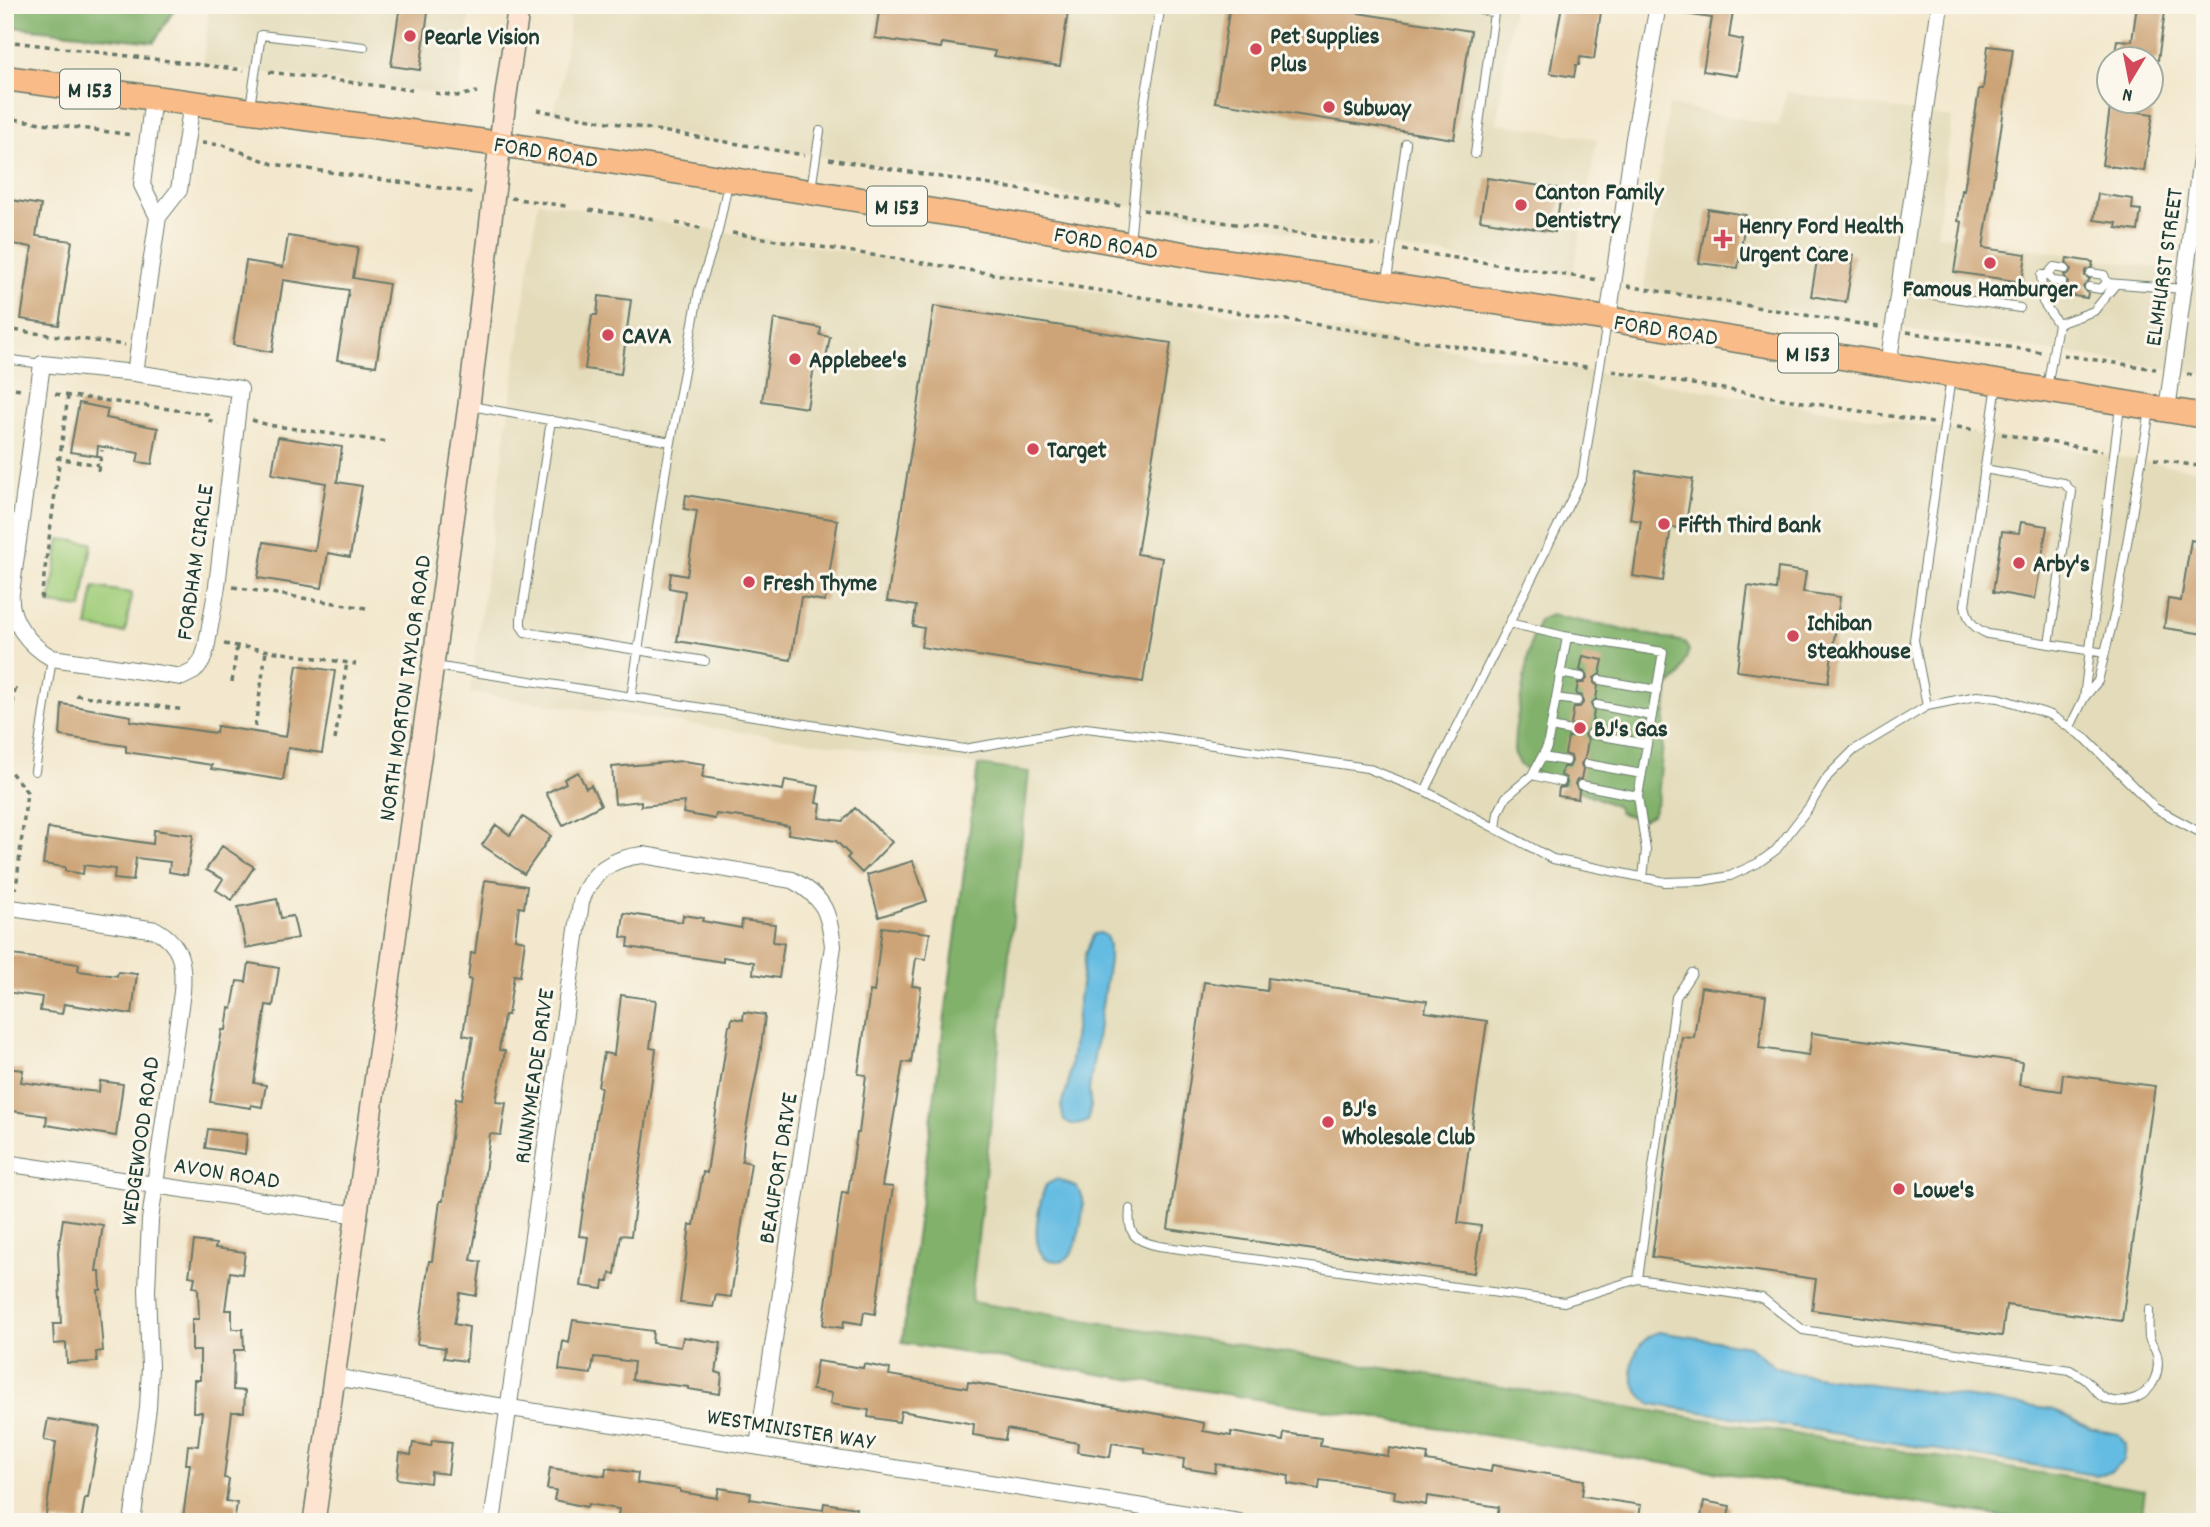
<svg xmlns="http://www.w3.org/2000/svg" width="2210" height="1527" font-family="Dekko,sans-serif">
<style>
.built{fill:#e3dbba}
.green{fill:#a2ce7b;stroke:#608658;stroke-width:2}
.forest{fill:#81b16b;stroke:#507750;stroke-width:2}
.water{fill:#65bce2;stroke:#427c8b;stroke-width:2}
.building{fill:#cda477}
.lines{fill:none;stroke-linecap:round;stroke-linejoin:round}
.lane-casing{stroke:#69796a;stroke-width:10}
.street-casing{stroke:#69796a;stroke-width:18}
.secondary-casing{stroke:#69796a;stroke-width:24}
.primary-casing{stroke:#69796a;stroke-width:27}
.path{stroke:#69796a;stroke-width:3.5;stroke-dasharray:5 5;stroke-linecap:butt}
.lane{stroke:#fff;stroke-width:8}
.street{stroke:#fff;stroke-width:16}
.secondary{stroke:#fde4d0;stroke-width:21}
.primary{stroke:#f9bc89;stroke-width:24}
.poi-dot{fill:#d1495b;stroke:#fbf7ec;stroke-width:2.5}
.labels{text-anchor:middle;stroke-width:6;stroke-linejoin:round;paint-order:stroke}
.shield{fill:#fbf7ec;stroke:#61756b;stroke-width:2}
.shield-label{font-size:23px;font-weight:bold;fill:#1f3d34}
.poi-label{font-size:24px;font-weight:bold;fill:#1f3d34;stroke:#fbf7ec;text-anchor:start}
.street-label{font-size:24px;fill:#1f3d34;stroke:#fbf7ec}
</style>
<rect width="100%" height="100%" fill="#fbf7ec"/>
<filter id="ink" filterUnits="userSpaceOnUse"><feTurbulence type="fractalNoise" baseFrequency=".0143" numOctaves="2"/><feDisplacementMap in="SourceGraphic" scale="14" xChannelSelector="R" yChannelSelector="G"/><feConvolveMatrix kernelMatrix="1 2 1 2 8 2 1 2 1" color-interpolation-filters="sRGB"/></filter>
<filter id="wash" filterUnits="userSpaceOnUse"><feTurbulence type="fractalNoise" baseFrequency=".00686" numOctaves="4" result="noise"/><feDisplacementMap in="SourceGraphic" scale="28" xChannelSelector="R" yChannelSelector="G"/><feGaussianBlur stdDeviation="1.57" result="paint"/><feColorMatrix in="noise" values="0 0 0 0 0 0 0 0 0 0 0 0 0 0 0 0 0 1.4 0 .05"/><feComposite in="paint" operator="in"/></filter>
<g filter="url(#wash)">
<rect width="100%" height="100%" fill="#f3e8ce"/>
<!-- built -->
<path class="built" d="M209 5H471L458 96 203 65Z
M572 5H1513L1497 123 1597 139 1573 276 552 114 560 92Z
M1786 92 1952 118 1937 235 2205 275V374L1644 289 1669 105 1779 126Z
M538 202 2205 471V1522H2141L2144 1490 971 1302 1029 773 470 693Z"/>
<!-- green -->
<path class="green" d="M60 539 92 543 82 608 50 604Z
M94 587 132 593 125 633 87 627Z"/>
<!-- forest -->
<path class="forest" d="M5 5H177L154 42 5 26Z
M1551 615 1684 642 1689 650 1680 676 1668 687 1658 798 1652 815 1642 820 1620 813 1616 806 1521 766 1514 752 1515 731 1530 646 1539 620Z
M978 765 1029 772 971 1302 2145 1490 2141 1522H2035L902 1343Z"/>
<!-- water -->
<path class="water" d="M1100 933 1106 936 1109 945V960L1089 1090 1091 1107 1088 1121C1080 1126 1073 1126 1064 1121L1061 1106 1068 1085 1085 954 1094 934Z
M1057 1179 1077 1187C1079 1192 1083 1197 1083 1202 1083 1216 1078 1251 1066 1259 1062 1262 1055 1261 1050 1260 1027 1253 1039 1201 1046 1185Z
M1659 1332 1749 1346 1775 1367 1794 1373 2054 1410 2091 1429 2118 1434 2125 1444 2123 1461 2111 1472 2095 1475 1652 1404C1622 1389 1628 1341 1659 1332Z"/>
<g id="blocks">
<!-- building -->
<path class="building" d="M400 5H429L420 70 391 66Z
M880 5H1069L1060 66 994 56 995 51 942 43 941 48 875 38Z
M1230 5H1308L1471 31 1454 139 1215 102Z
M1562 5H1602L1594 59 1580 57 1579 65H1576L1574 77 1550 73Z
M1685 5H1734L1729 37 1743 40 1737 76 1703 71 1712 18 1684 14Z
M2137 5H2166L2158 60H2114L2117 40 2132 41Z
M1988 46 2013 49 1983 248 2026 254 2022 282 1954 272 1962 222 1958 221 1962 190 1964 191 1979 89H1983Z
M2110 108 2153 114 2144 171 2102 165Z
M1487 178 1562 189 1555 232 1480 220Z
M2098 194 2133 199 2132 209 2141 210 2138 231 2116 228 2117 223 2094 220Z
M5 199 41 205 36 236 72 241 59 325 21 319 32 247 5 243Z
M1708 209 1746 215 1738 268 1699 263Z
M288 236 358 247 353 278 389 284 376 366 337 360 349 290 283 280 272 352 233 345 246 261 283 267Z
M1819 249 1854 255 1846 302 1811 296Z
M2067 258 2093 262 2092 267 2085 271V276L2090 279 2083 287 2088 293 2087 298 2061 294 2062 289 2068 283 2064 275 2069 274 2071 269 2066 263Z
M599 296 631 300 621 374 585 369 592 315H597Z
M934 306 1171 343 1137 554 1162 558 1143 682 921 647 924 628 913 626 916 606 887 601Z
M774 319 821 328 820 335 830 337 824 369 814 367 807 408 762 401Z
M79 403 108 409 106 418 158 428 152 464 137 462 139 453 98 446 97 456 70 452Z
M278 437 342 447 337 482 362 486 350 557 328 553 322 588 258 578 264 542 315 551 326 483 272 474Z
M1637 471 1693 479 1685 529 1671 527 1663 581 1633 576 1641 521 1630 519Z
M686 495 838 520 825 601 801 597 791 660 677 641 685 591 669 588 671 573 687 576 697 511 684 509Z
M2021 522 2047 526 2035 599 1993 592 2002 531 2019 533Z
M2191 540 2205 543V634L2164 628 2168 599 2181 601Z
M1778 568 1806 572 1803 592 1840 597 1828 683 1737 671 1748 586 1776 590Z
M1583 656 1603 660 1600 674 1594 678V683L1598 686 1596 699 1591 704 1594 711 1591 728 1585 734 1588 740 1585 758 1581 764 1583 769 1581 779 1577 780 1575 784 1579 791 1578 799 1558 796 1559 788 1565 787 1567 783 1566 778 1561 775 1563 767H1569L1572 761 1571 756 1565 754 1568 737H1574L1577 732 1576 727 1571 724 1574 707H1580L1583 703 1582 696 1576 694 1578 683H1584L1587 678 1586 673 1580 670Z
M297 665 335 671 322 753 288 748 283 780 211 769 212 765 126 752V746L60 736 62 704 131 716 130 721 216 733 217 726 286 737Z
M683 761 705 764 702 777 783 790 785 780 819 786 816 803 821 804 819 818 843 821 855 808 892 842 862 873 847 858 850 855 836 841 788 834 789 826 741 817 716 814 715 819 683 813 685 802 641 806V801L615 804 612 767Z
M578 772 586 788 591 785 601 805 563 825 546 793 566 783 564 779Z
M523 817 551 836 524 874 482 845 496 825 510 835Z
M48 828 153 844 154 830 193 835 187 875 169 872 170 862 136 858 133 881 114 879 115 869 84 865 83 874 65 871V867L43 864Z
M222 846 254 867 232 900 216 890 223 879 206 870Z
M913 861 927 901 879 917 867 875Z
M485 880 527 886 524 908 519 907 515 939 525 941 520 976 514 975 508 1015H504L499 1050 505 1051 496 1102 506 1103 501 1135 490 1134 480 1210 471 1260 481 1262 476 1296 460 1293 454 1324 469 1327 466 1361 444 1358 445 1348 417 1344 429 1261H432L440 1201H443L456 1098 462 1099 473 1037 463 1035 471 980 468 979 471 953H475Z
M277 899 281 918 293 916 298 938 246 948 238 907Z
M624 913 682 922 683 915 703 918 702 921 741 928 742 920 775 924 773 942 784 943 779 978 753 974 754 962 723 957V962L628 947 629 938 621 937Z
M882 927 930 933 926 959 916 958 912 986 921 987 918 1012 911 1063 903 1062 882 1186 893 1187 875 1314 864 1312 862 1324 844 1321 843 1328 823 1325 842 1192 848 1193 857 1133H859L866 1075 858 1074 870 991 874 992Z
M5 954 79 964 78 971 117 976 118 972 137 974 132 1014 64 1004 62 1014 40 1011 42 997 5 992Z
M249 963 279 968 273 1006 266 1005 254 1083 266 1085 262 1107 251 1105V1108L210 1102 222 1030H226L229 1008 232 1009 237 981 246 982Z
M1268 978 1427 1001 1425 1012 1487 1021 1458 1223 1481 1226 1474 1273 1168 1229 1204 982 1267 991Z
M1701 987 1766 996 1759 1048 1809 1055 1812 1033 2022 1062 2019 1085 2061 1091 2063 1074 2155 1086 2122 1321 2006 1305 2002 1336 1812 1310 1816 1279 1652 1257 1682 1037 1694 1038Z
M621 995 656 1000 650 1048 656 1049 631 1236 621 1235 615 1274 610 1273 609 1281H604L603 1289 581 1286 588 1237 579 1236 601 1087 598 1086 604 1053 614 1055Z
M744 1012 765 1015 760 1056 744 1139 742 1161 751 1163 731 1297 716 1295 713 1307 680 1303 690 1225H694L703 1172 707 1173 729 1025H731L732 1018 743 1020Z
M5 1068 23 1070 21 1082 79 1090 99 1092 100 1081 123 1084 116 1136 46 1125 47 1116 5 1110Z
M208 1129 247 1134 245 1154 205 1148Z
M63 1219 103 1225 96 1271H100L101 1290H98L103 1351 96 1352 97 1362 67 1363 66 1343 54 1344 53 1324H61L58 1252Z
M194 1241 216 1244 215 1248 245 1252 242 1274 230 1272 225 1310H232V1329H243L244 1350H234L233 1390 245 1391 244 1412H232L224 1478 229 1479 226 1501 237 1503 234 1522 183 1518 190 1464H186L188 1445 198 1446 202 1412H193L194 1380H200V1351H192V1319H199L198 1288 193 1287 195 1277 189 1276Z
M573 1320 653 1331 652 1343 681 1347 683 1337 721 1343 716 1372 722 1374 720 1394 688 1389V1387L632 1380 634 1362 605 1358 594 1357 591 1374 559 1370 563 1341 569 1343Z
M817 1361 863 1368 864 1364 890 1369 889 1375 967 1388 968 1382 1170 1416 1204 1423 1203 1431 1231 1436V1432L1283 1441 1284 1433 1321 1438 1320 1446 1388 1456 1389 1448 1428 1454 1427 1461 1491 1472 1492 1465 1584 1480 1582 1496 1641 1505 1638 1522H1529L1497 1517 1499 1507 1448 1499 1427 1496 1426 1505 1394 1499 1395 1491 1343 1483 1320 1480 1319 1489 1288 1484 1289 1476 1240 1467 1216 1464 1215 1473 1183 1468 1184 1459 1145 1453V1448L1112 1443 1110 1457 1077 1452 1078 1443 1007 1429 1005 1440 973 1435 974 1424 901 1411 899 1422 868 1417 869 1410 830 1404 832 1393 812 1390Z
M48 1419 100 1427 88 1498H85L81 1522H45L56 1442 44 1440Z
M432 1440 452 1442 448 1474 431 1472 430 1483 397 1479 400 1453 411 1455 413 1443 431 1446Z
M550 1468 605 1476 606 1468 638 1473 637 1483 680 1489V1492L717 1498 719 1488 751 1493 750 1499 799 1507 823 1510 824 1503 856 1508 854 1522H617L619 1509 588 1504 587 1507 554 1500 556 1490 547 1489Z
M1704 1501 1730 1506 1727 1522H1700Z"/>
</g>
</g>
<g filter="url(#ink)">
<use href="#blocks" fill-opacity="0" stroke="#69796a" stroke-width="2"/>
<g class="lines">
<defs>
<path id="lane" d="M823 5 840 8
M250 107 261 35 364 47
M1475 154 1494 13 1482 10
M811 189 820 131
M1130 242 1144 105 1161 5
M2091 273 2104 275 2107 283
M2047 275 2053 281 2062 282
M1387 281 1406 143
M2089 287 2100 289 2107 283 2183 289
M1899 290 2020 308
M2058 324 2094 311 2115 285
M5 359 42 364
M1997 384 1965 605C1968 621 1973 628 1988 634L2105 653
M2047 388 2058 324 2043 302 2041 275H2047L2054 267 2065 269
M471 406 671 442
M2120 406 2084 698 2098 681 2115 612 2150 411
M551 420 521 618V626L525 632 705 661
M1984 469 2064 483 2072 492 2049 644
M1509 623 1564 636 1663 652 1638 796 1646 850 1643 878
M435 666 964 749 1086 728 1159 737 1367 768 1425 791 1582 478 1607 322
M1560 673 1581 677
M1600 680 1657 690
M631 697 666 469 699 290 718 231 728 183
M1556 698 1577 701
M1597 705 1652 716
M1927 706 1914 640 1951 377
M1551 727 1571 731
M2070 727 2084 698
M1591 734 1647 744
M1543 757 1566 761
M1587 764 1642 774
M35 771 52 658
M1532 775 1561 782
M1581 785 1638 796
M1425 791 1553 859 1665 882 1702 881 1730 876 1758 863 1776 850 1809 807 1828 776 1854 750 1927 706 1977 696 1999 698 2051 715 2086 739 2155 808 2205 835
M1496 829 1498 813 1506 797 1532 775 1547 747 1567 637
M1130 1209C1127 1235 1135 1241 1159 1246L1564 1302 1638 1279 1762 1298 1803 1330 2070 1370C2076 1374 2084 1377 2088 1382 2094 1388 2097 1394 2104 1398 2114 1403 2126 1402 2136 1398 2153 1391 2162 1370 2156 1352 2154 1347 2150 1343 2149 1337 2148 1328 2149 1319 2149 1310
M1638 1279 1676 997 1692 973"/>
<path id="street" d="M153 97 142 185 158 217 179 190 192 102
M1608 319 1634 138 1658 5
M42 364 135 373 240 389 217 586 206 649 202 661 194 671 182 677 52 658C30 646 8 620 11 593Z
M1888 366 1940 5
M135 373 158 217
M2167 410 2205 129
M5 907 156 930C182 945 184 964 182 992L150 1220 147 1290 150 1367 148 1408 132 1522
M5 1163 358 1215
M335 1377 485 1404 1239 1522
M492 1522 581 902C591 871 612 858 643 855L792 880C824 897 829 912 833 946L758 1446"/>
<path id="secondary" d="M314 1522 469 405 505 101 519 5"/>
<path id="primary" d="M5 78 500 144 978 218 1211 259 1608 319 2205 416"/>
</defs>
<!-- lane casing -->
<use href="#lane" class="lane-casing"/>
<!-- street casing -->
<use href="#street" class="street-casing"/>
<!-- secondary casing -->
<use href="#secondary" class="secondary-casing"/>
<!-- primary casing -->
<use href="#primary" class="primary-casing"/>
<!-- path -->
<path class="path" d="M5 41 244 70
M269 72 412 90
M435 93 458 96 477 92
M537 110 804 155
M5 118 132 135
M202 143 223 145 273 164 475 193
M829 159 1122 206
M511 198 566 206
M589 210 655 219
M1143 210 1381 246
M676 223 705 229
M732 233 1587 367
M1403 250 1599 280
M1627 286 1879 327
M5 329 125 345
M1907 332 2041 352
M2063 355 2156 369
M1612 371 1933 423
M2187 374 2205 377
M5 387 21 389
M55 394 207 414 208 420 218 424
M5 417 9 387
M252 420 268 425 388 442
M1957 427 1977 430
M2002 434 2102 451
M56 458 99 465
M2154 459 2205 467
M98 471 102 450
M233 587 366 608
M41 599 68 396
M224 644 356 664
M232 682 237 646
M5 683 11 645
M5 688 15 689 5 764
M76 695 185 710
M255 727 266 651
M335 740 347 662
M5 765 27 792 16 889"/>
<!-- lane -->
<use href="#lane" class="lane"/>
<!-- street -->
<use href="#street" class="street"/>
<!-- secondary -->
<use href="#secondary" class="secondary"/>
<!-- primary -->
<use href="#primary" class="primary"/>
</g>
</g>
<!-- markers -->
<g class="poi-dot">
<circle cx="410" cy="36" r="7"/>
<circle cx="1256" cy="49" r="7"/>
<circle cx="1329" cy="107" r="7"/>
<circle cx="1521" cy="205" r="7"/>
<path d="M1719.5 228.5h7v7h7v7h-7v7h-7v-7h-7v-7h7z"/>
<circle cx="1990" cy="263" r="7"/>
<circle cx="608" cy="335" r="7"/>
<circle cx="795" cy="359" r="7"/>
<circle cx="1033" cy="449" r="7"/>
<circle cx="1664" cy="524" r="7"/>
<circle cx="2019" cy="563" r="7"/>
<circle cx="749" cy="582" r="7"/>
<circle cx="1793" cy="636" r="7"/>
<circle cx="1580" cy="728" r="7"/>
<circle cx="1328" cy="1122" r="7"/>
<circle cx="1899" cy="1189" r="7"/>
</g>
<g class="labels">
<!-- shield labels -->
<g class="shield">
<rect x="60" y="69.5" width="60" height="39" rx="5"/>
<rect x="867" y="186.5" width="60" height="39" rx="5"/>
<rect x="1778" y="333.5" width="60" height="39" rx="5"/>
</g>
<g class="shield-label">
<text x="90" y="97">M 153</text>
<text x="897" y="214">M 153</text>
<text x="1808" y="361">M 153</text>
</g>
<!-- poi labels -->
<g class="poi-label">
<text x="1270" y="43">Pet Supplies<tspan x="1270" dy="28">Plus</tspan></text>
<text x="424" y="44">Pearle Vision</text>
<text x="1343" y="115">Subway</text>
<text x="1535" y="199">Canton Family<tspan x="1535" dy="28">Dentistry</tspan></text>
<text x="1739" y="233">Henry Ford Health<tspan x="1739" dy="28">Urgent Care</tspan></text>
<text x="1990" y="296" text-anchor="middle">Famous Hamburger</text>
<text x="622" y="343">CAVA</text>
<text x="809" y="367">Applebee's</text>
<text x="1047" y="457">Target</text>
<text x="1678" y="532">Fifth Third Bank</text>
<text x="2033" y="571">Arby's</text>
<text x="763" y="590">Fresh Thyme</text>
<text x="1807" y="630">Ichiban<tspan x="1807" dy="28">Steakhouse</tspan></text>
<text x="1594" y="736">BJ's Gas</text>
<text x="1342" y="1116">BJ's<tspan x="1342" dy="28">Wholesale Club</tspan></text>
<text x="1913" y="1197">Lowe's</text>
</g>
<!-- street labels -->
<g class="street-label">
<text transform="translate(546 151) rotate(9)" y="8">FORD ROAD</text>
<text transform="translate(1106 242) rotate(10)" y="8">FORD ROAD</text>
<text transform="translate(2163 267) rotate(-82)" y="8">ELMHURST STREET</text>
<text transform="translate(1666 329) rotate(9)" y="8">FORD ROAD</text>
<text transform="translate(194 562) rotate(-82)" y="8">FORDHAM CIRCLE</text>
<text transform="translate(404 688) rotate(-82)" y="8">NORTH MORTON TAYLOR ROAD</text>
<text transform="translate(533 1076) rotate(-82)" y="8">RUNNYMEADE DRIVE</text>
<text transform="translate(139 1141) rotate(-82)" y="8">WEDGEWOOD ROAD</text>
<text transform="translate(777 1168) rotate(-81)" y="8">BEAUFORT DRIVE</text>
<text transform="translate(227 1172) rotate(9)" y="8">AVON ROAD</text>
<text transform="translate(791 1428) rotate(9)" y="8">WESTMINISTER WAY</text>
</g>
</g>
<!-- margin -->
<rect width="2210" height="1527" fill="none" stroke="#fbf7ec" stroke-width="28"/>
<!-- north arrow -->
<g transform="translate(2130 80) rotate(190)"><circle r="33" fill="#fbf7ec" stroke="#a3ada2" stroke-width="2"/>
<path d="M0-5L12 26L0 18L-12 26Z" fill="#d1495b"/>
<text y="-10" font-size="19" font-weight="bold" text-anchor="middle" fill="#1f3d34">N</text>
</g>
</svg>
